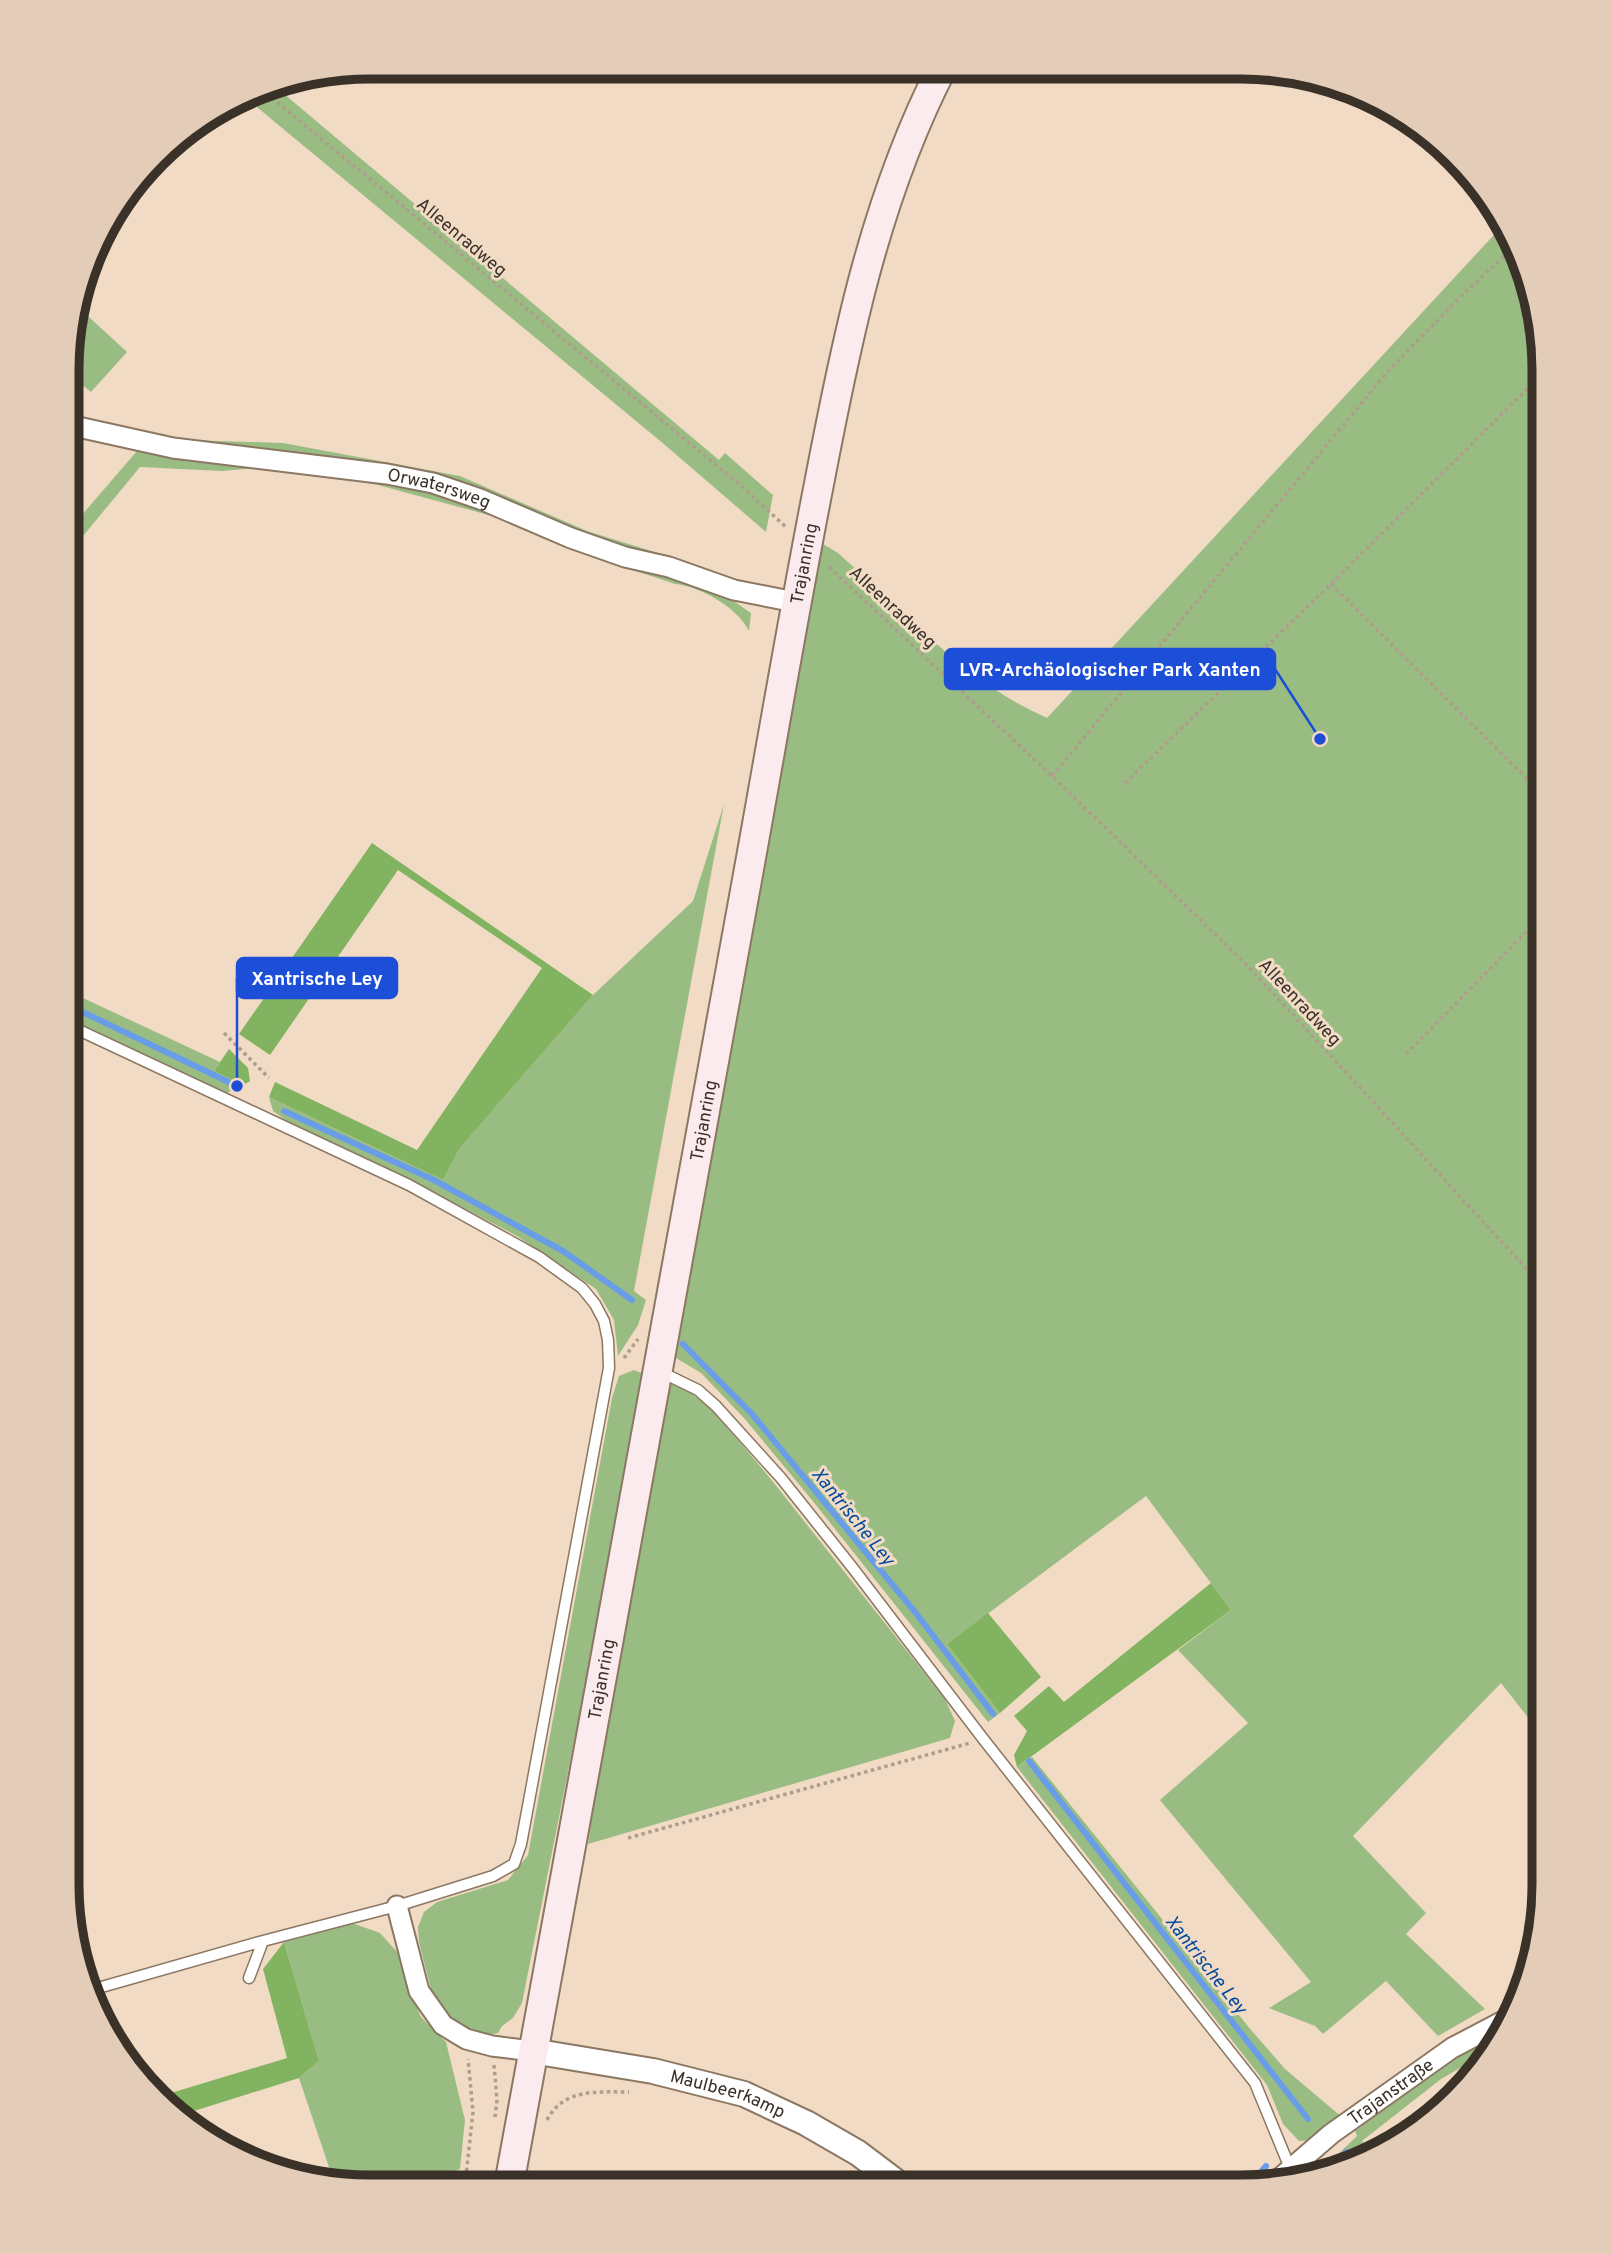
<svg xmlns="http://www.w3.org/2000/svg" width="1611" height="2254" font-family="Overpass,sans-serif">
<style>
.green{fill:#99bc83}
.forest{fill:#82b360}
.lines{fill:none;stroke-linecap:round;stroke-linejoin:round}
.stream{stroke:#699de7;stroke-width:6}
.service-casing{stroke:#8b7762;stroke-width:13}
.minor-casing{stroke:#8b7762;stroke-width:23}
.tertiary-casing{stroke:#8b7762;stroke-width:28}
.secondary-casing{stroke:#8b7762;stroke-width:32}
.path{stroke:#af9d8c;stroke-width:3.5;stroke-dasharray:3.5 3.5;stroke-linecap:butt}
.service{stroke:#fff;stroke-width:10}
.minor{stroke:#fff;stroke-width:19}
.tertiary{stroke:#fff;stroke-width:24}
.secondary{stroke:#fbeaee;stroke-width:28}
.labels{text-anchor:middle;stroke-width:6;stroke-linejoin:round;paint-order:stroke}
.street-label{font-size:18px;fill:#3a3128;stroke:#f2dbc5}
.water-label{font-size:19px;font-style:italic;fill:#00499f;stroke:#f2dbc5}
.rim{fill:none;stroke:#3a3128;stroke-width:9}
.leader{fill:none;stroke:#1d4ed8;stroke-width:2.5}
.callout-dot{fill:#1d4ed8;stroke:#f2dbc5;stroke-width:2.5}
.callout{fill:#1d4ed8;stroke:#1d4ed8;stroke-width:2.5}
.callout-label{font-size:19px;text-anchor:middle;font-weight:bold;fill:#fff}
</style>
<rect width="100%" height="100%" fill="#f2dbc5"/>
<!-- green -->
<path class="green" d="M271 83 719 460 725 453 773 495 766 532 665 445 246 98Z
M1504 224 1513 236 1544 369V1738L1501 1683 1353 1836 1426 1913 1406 1934 1485 2009 1438 2036 1386 1981 1323 2034 1315 2026 1269 2008 1311 1982 1160 1800 1248 1723 1178 1650 1231 1610 1146 1496 947 1644 1000 1713 988 1722 812 1500 744 1418 701 1373 671 1355 823 544 838 553C902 610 968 684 1047 718Z
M77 306 127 352 91 392 69 374V330Z
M158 439 283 443 460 476 587 531 693 564 665 562 615 547 452 484Z
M137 451 147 453 196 452 429 487 716 589 751 613 749 631C738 608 700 586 675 584L579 552 507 520 378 485 278 466 222 471 140 467 69 553V530Z
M724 804 634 1291 646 1300 638 1325 618 1356 614 1320 596 1289 517 1236 441 1196 287 1121 273 1111 269 1097 443 1180 460 1148 593 995 693 901Z
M68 991 220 1062 214 1071 243 1085 227 1093 68 1018Z
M634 1370 647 1375 522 2003 513 2018 502 2026 498 2033 482 2036 466 2032 449 2019 433 1997 419 1942 418 1927 424 1912 437 1902 508 1880 528 1855 612 1398 619 1376Z
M665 1382 687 1390 708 1406 733 1434 770 1478 945 1699 955 1721 950 1738 588 1844 610 1698Z
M1032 1757 1251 2030 1285 2069 1343 2118 1316 2140 1299 2141 1283 2124 1267 2085 1017 1767Z
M352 1923 380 1933 400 1955 408 1988 421 2017 446 2042 465 2120 460 2169 411 2185H335L299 2078 319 2061 284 1942Z
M1506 2027 1496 2047 1441 2079 1362 2141 1371 2157 1337 2165 1331 2161 1357 2136 1355 2131 1440 2064Z"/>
<!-- forest -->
<path class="forest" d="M372 843 593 995 460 1148 443 1180 269 1097 275 1082 417 1150 542 968 398 870 270 1055 239 1034Z
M229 1049 248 1068 250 1081 243 1085 214 1071Z
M1211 1583 1231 1610 1017 1767 1014 1755 1027 1731 1014 1716 1049 1686 1064 1702Z
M988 1613 1041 1677 1000 1713 947 1644Z
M284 1942 319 2061 299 2078 178 2116 161 2096 287 2058 263 1969Z"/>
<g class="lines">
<!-- stream -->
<path class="stream" d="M68 1005 237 1086
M284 1111 434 1180 563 1251 632 1300
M683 1344 752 1414 915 1612 993 1714
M1029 1761 1308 2119
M1346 2152 1355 2161
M1249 2186 1266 2166"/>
<defs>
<path id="service" d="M68 1025 409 1185 539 1257 582 1288 595 1304 604 1321 608 1340 609 1368 521 1844 514 1864 493 1876 397 1906 263 1941 91 1990
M659 1371 698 1390 716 1406 781 1478 852 1567 984 1740 1255 2083 1290 2168
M249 1978 263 1941"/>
<g id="minor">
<path id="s1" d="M69 425 173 448 387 474 433 483 480 499 571 538 625 557 669 567 734 590 795 602"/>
<path d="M397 1906 419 1991 443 2025 466 2039 492 2046 532 2051"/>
<path id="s2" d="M1279 2179 1331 2134 1452 2048 1511 2017"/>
</g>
<g id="tertiary">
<path id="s3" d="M532 2051 653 2071 744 2094 806 2123 858 2153 903 2187"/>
</g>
<g id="secondary">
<path id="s4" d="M509 2185C588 1750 669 1315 747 880 771 748 793 616 819 484 846 342 875 198 942 68"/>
</g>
</defs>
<!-- service casing -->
<use href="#service" class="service-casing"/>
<!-- minor casing -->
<use href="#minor" class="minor-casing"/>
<!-- tertiary casing -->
<use href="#tertiary" class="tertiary-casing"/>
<!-- secondary casing -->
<use href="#secondary" class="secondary-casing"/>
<!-- path -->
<path class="path" d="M261 89 740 485 787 528
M829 567 1052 776 1250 968 1544 1288
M1331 584 1544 796
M1052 776 1389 370 1460 297 1516 245
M1125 783 1331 584 1544 372
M224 1033 269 1078
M1406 1054 1544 914
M624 1358 638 1339
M628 1838 970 1743
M494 2065 497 2100 495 2117
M547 2120C564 2088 597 2092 629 2092
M465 2185 473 2112 468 2059"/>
<!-- service -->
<use href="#service" class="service"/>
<!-- minor -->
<use href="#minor" class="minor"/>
<!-- tertiary -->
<use href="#tertiary" class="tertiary"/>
<!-- secondary -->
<use href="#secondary" class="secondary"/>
</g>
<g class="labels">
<!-- street labels -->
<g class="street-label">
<text transform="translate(462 237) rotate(40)" y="6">Alleenradweg</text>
<text dy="6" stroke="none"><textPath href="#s1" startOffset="376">Orwatersweg</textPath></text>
<text dy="6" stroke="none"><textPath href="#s4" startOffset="1648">Trajanring</textPath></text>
<text transform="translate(893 607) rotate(43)" y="6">Alleenradweg</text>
<text transform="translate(1300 1002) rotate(47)" y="6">Alleenradweg</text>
<text dy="6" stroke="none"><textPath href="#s4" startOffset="1082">Trajanring</textPath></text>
<text dy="6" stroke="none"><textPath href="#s4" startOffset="514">Trajanring</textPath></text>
<text dy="6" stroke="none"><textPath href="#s2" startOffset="142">Trajanstraße</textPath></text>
<text dy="6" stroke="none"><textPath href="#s3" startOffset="201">Maulbeerkamp</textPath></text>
</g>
<!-- water labels -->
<g class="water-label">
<text transform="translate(854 1516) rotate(51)" y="7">Xantrische Ley</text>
<text transform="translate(1207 1964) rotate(52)" y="7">Xantrische Ley</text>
</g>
</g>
<!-- crop -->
<path d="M0 0H1611V2254H0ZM370 79H1241A291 291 0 0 1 1532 370V1884A291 291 0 0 1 1241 2175H370A291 291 0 0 1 79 1884V370A291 291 0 0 1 370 79Z" fill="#e3cdb8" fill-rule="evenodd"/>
<path class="rim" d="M370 79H1241A291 291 0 0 1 1532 370V1884A291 291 0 0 1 1241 2175H370A291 291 0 0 1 79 1884V370A291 291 0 0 1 370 79Z"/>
<!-- callouts -->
<path class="leader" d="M1320 739L1275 669M237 1086L237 978"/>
<g class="callout-dot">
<circle cx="1320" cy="739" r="7"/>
<circle cx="237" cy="1086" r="7"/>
</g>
<g class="callout">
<rect x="945" y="649" width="330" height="40" rx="7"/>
<rect x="237" y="958" width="160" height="40" rx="7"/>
</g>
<g class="callout-label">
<text x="1110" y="676">LVR-Archäologischer Park Xanten</text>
<text x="317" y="985">Xantrische Ley</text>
</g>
</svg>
